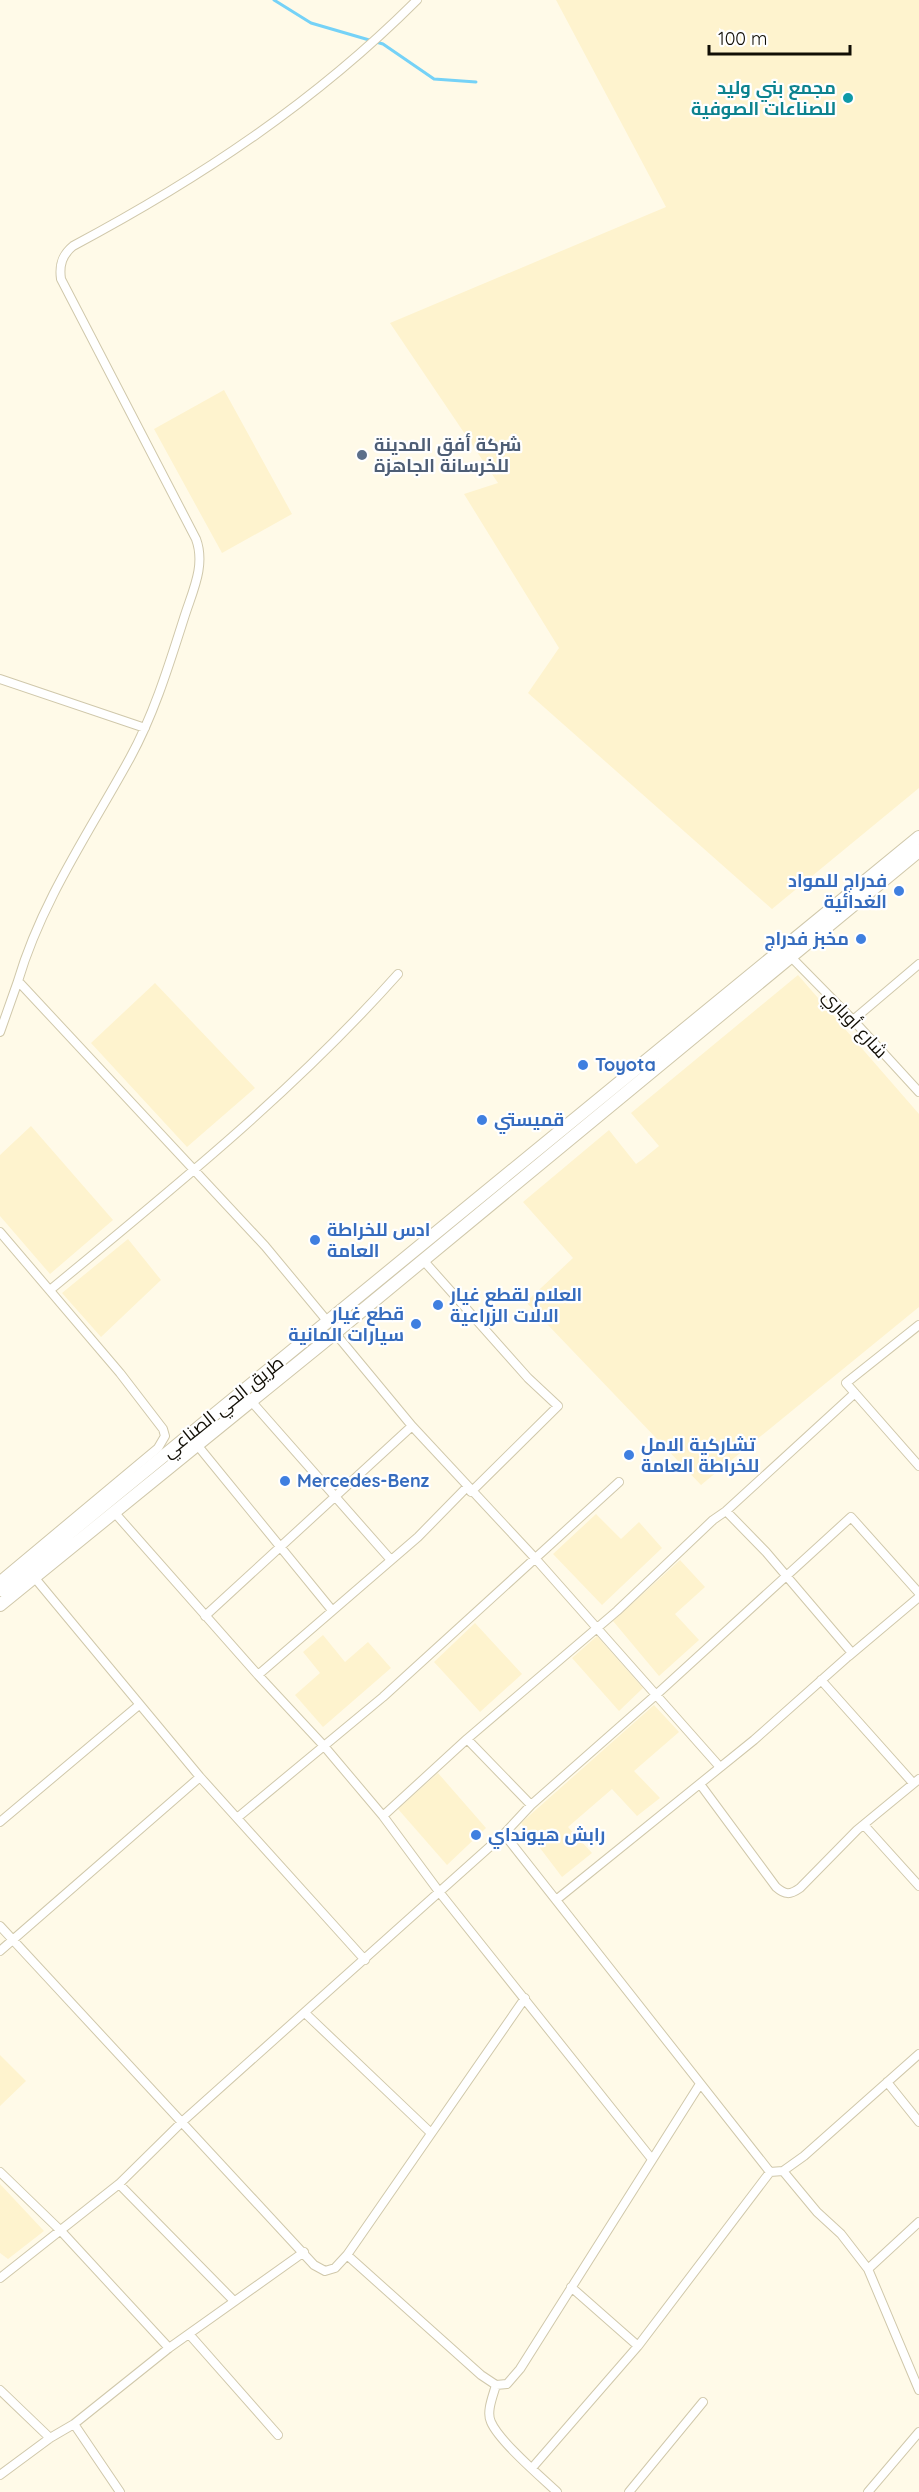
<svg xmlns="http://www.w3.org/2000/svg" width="919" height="2492" font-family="Quicksand,Cairo,sans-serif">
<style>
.built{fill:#fef3ce}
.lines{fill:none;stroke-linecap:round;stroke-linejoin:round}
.stream{stroke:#75d2f7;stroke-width:3}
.minor-casing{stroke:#d0c8ab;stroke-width:10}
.trunk-casing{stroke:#d0c8ab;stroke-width:14}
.minor{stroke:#fff;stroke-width:8}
.trunk{stroke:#fff;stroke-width:12}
.culture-dot{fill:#0f9aa8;stroke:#fff;stroke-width:2}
.service-dot{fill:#5c6f8a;stroke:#fff;stroke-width:2}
.shop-dot{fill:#3f7fe0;stroke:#fff;stroke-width:2}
.labels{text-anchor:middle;stroke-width:4.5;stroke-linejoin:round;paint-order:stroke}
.culture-label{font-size:18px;font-weight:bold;fill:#0d838f;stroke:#fff;text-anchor:end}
.service-label{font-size:18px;font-weight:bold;fill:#4e5e75;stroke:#fff;text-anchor:start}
.shop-label{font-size:18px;font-weight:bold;fill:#366cbe;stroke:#fff;text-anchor:start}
.street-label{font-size:18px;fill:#110e05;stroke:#fff}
</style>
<rect width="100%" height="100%" fill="#fffae8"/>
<!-- built -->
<path class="built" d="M556 0H919V788L772 909 528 693 559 648 464 494 498 483 390 323 666 207Z
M224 390 292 514 222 553 154 429Z
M798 975 919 1114V1307L701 1485 526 1302 573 1258 523 1202 609 1130 636 1164 643 1159 659 1146 631 1113Z
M155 983 255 1088 187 1147 91 1043Z
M31 1126 113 1220 50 1274 0 1216V1155Z
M128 1239 161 1280 101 1337 62 1293Z
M596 1514 621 1539 639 1522 662 1548 602 1605 553 1554Z
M680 1560 705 1587 675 1614 699 1640 659 1676 613 1621Z
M475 1623 522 1674 480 1712 434 1662Z
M323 1635 345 1662 368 1642 391 1668 323 1727 295 1695 320 1673 303 1652Z
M597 1636 643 1688 619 1711 572 1658Z
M654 1705 679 1732 634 1771 660 1798 637 1816 612 1789 568 1827 592 1853 562 1877 521 1823Z
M438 1773 486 1828 447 1865 398 1809Z
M0 2055 26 2081 0 2106Z
M0 2184 44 2231 8 2259 0 2253Z"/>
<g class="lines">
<!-- stream -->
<path class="stream" d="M274 0 311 23 383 44 434 79 476 82"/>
<defs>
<path id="minor" d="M0 679 145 728
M790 956 853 1020 919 1092
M18 981C42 900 90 831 130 758 154 714 169 665 184 618 192 592 206 566 196 539L61 279C59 265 62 255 73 246 199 179 315 102 417 0
M853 1020 919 964
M0 1032 18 981 265 1246 328 1322
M0 1232 120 1373 163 1429 165 1436 158 1448 0 1580
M423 1260 528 1378 558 1406 471 1492
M50 1290C171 1190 294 1091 398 974
M919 1325 846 1383 919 1466
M335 1333 412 1426 534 1557 719 1766
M251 1401 391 1560
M198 1446 331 1609
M726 1511 855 1393
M114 1512 258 1675 324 1746 383 1816 440 1893 651 2158
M34 1577 200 1777 365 1960
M919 1593 851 1517 657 1694 531 1805 504 1834 770 2172 783 2171 804 2156 919 2054
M205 1616 412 1426
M849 1656 919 1597
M258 1675 418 1537 467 1487
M821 1680 913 1783
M467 1739 617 1611 713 1520 726 1511 766 1552 852 1653 754 1740 556 1900
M700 1784 776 1887C785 1895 790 1895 800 1888L857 1830 919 1779
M383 1816 467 1739 531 1805
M237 1818 383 1697 619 1482
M0 1822 139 1705
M864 1825 919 1886
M0 1926 314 2265 325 2271 335 2268 347 2255 525 1998
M0 1951 200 1777
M305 2013 431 2133
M887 2082 919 2122
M783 2171 817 2212 841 2234 868 2269 919 2390
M0 2172 61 2231 169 2348
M119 2184 234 2301
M347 2255 481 2375 496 2385 507 2384 520 2369 700 2084
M868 2269 919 2222
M0 2278 119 2184 183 2121 504 1834
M571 2287 638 2346
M189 2334 278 2435
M496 2385C493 2396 486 2412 491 2422 499 2441 541 2477 557 2492
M0 2390 50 2438
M74 2424 120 2492
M532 2468 638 2346 770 2172
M0 2475 50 2438 74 2424 169 2348 304 2252
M629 2492 703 2402
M868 2492 919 2432"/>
<path id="trunk" d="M0 1590 919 837
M0 1605 335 1333 919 851"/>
</defs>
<!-- minor casing -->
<use href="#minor" class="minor-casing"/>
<!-- trunk casing -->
<use href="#trunk" class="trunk-casing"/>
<!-- minor -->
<use href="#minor" class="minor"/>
<!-- trunk -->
<use href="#trunk" class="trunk"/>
</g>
<!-- markers -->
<circle class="culture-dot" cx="848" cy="98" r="6"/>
<circle class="service-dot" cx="362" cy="455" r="6"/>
<g class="shop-dot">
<circle cx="899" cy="891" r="6"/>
<circle cx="861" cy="939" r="6"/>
<circle cx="583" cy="1065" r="6"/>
<circle cx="482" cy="1120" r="6"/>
<circle cx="315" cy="1240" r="6"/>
<circle cx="438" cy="1305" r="6"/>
<circle cx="416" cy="1324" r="6"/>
<circle cx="629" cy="1455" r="6"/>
<circle cx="285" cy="1481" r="6"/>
<circle cx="476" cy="1835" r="6"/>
</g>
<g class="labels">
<!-- culture labels -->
<g class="culture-label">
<text x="836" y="94">مجمع بني وليد<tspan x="836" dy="21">للصناعات الصوفية</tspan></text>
</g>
<!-- service labels -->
<g class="service-label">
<text x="374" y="451">شركة أفق المدينة<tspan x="374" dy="21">للخرسانة الجاهزة</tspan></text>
</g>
<!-- shop labels -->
<g class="shop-label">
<text x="887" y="887" text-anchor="end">فدراج للمواد<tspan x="887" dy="21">الغدائية</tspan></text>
<text x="849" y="945" text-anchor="end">مخبز فدراج</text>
<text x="595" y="1071">Toyota</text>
<text x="494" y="1126">قميستي</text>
<text x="327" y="1236">ادس للخراطة<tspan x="327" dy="21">العامة</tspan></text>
<text x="450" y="1301">العلام لقطع غيار<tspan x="450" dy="21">الالات الزراعية</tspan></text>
<text x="404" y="1320" text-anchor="end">قطع غيار<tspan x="404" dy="21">سيارات المانية</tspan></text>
<text x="641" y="1451">تشاركية الامل<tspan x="641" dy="21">للخراطة العامة</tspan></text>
<text x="297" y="1487">Mercedes-Benz</text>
<text x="488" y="1841">رابش هيونداي</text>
</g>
<!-- street labels -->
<g class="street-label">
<text transform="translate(855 1024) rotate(47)" y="6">شارع أوباري</text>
<text transform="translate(223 1407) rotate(-39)" y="6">طريق الحي الصناعي</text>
</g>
</g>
<!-- scale -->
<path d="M709 45v9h141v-9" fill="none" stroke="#110e05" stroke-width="3"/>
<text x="718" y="45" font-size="18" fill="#110e05" stroke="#ffffff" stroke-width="4.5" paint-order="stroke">100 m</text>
</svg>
